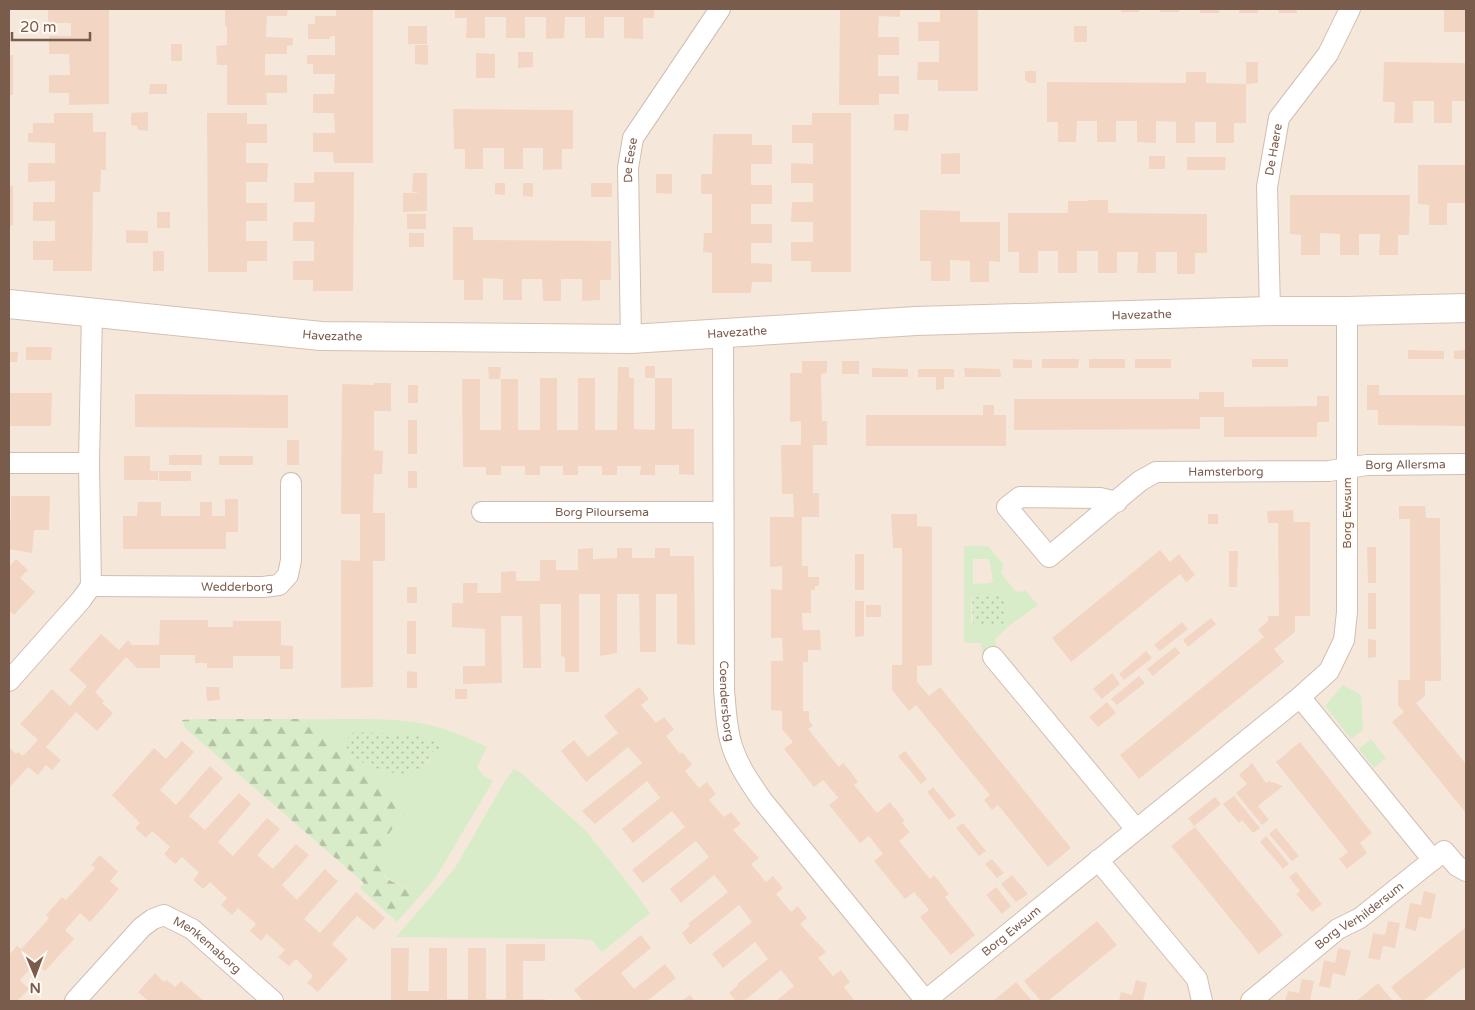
<svg xmlns="http://www.w3.org/2000/svg" width="1475" height="1010" font-family="'Varela Round',sans-serif">
<style>
.residential{fill:#f5e8da}
.grass{fill:#d8ecc9;fill-rule:evenodd}
.forest{fill:url(#forest-firs)}
.park{fill:url(#park-dots)}
.building{fill:#f3d5c3}
.lines{fill:none;stroke-linecap:round;stroke-linejoin:round}
.street-casing{stroke:#d1beb0;stroke-width:22}
.secondary-casing{stroke:#d6c0b0;stroke-width:30}
.street{stroke:#fff;stroke-width:20}
.secondary{stroke:#fff;stroke-width:28}
.labels{text-anchor:middle;stroke-width:4.5;stroke-linejoin:round;paint-order:stroke}
.street-label{font-size:12px;fill:#7a5c4d;stroke:#fffaf3}
</style>
<defs>
<pattern id="forest-firs" width="22" height="20" patternUnits="userSpaceOnUse" patternTransform="scale(1.25)"><rect width="22" height="20" fill="#d8ecc9"/><path d="M5 1l3.5 6h-7zM16 11l3.5 6h-7z" fill="#b4c2a5"/></pattern>
<pattern id="park-dots" width="8" height="8" patternUnits="userSpaceOnUse" patternTransform="scale(1.25)"><rect width="8" height="8" fill="#d8ecc9"/><path d="M2 2h.1M6 6h.1" fill="none" stroke="#b4c2a5" stroke-width="1.8" stroke-linecap="round"/></pattern>
</defs>
<rect width="100%" height="100%" fill="#fdf6ec"/>
<!-- residential -->
<path class="residential" d="M9 9H1466V1001H9Z"/>
<!-- grass -->
<path class="grass" d="M964 546H988L1004 565 1001 571 1002 574 1015 591 1022 592 1025 590 1038 605 1009 626 995 639 996 647 982 652 981 643H964ZM973 559H989L993 581 990 583 973 584ZM997 596 1005 617 1003 624 976 626 973 625 971 622V597Z
M1343 685 1361 695 1363 730 1351 739 1325 706Z
M300 719C340 720 392 716 430 725 450 730 469 738 487 747L477 767 484 776 493 781 436 877 420 896 387 878 377 865C382 839 390 832 406 812ZM422 738 426 746 433 740H437L429 756 428 764C412 775 395 775 377 769Z
M1371 739 1386 758 1374 768 1359 749Z
M514 769 520 772 585 830 624 878 650 913 602 952 592 940 580 939 396 937 455 868 505 781Z"/>
<!-- forest -->
<path class="forest" d="M197 719H300L407 812C390 830 382 841 377 865L387 879 420 896 397 922 360 888 364 883 185 728 182 720Z"/>
<!-- park -->
<path class="park" d="M997 596 1005 598V617L1003 624 976 626 973 625 972 597Z
M354 732 415 735 422 738 427 745 433 740H437L440 747 439 751 431 752 425 768C416 771 404 775 394 773 378 771 327 753 354 732Z"/>
<!-- building -->
<path class="building" d="M48 9H109V104L69 105V93H49V75H70L69 54H49V36H71V23H48Z
M225 9H288L287 16H267L266 37 293 38V45L287 46V54H265V75H287V93H266L267 105H227V65H217L216 46 227 45V26H225Z
M336 9H373V163H334L333 152H313V133H335L334 113H313V94H334L335 74H313V64H307V55H335V36H331L329 39H308V24H315V16H336Z
M455 9H654V18H643V39L624 38V17H604V38H585V17H565L564 38 546 39V17H525V38H506V17H485V38H466L467 18H455Z
M840 9H900V17L879 16 878 37H899V55H878V76H899V94H879V105H839Z
M940 9H978V91H938V80H917L918 62H939V41H918V22H940Z
M1121 9H1139V12H1121Z
M1160 9H1179V12H1160Z
M1200 9H1219V13H1200Z
M1239 9H1258V13H1239Z
M1278 9H1297V13H1279Z
M1444 9H1465V32H1444Z
M408 26H427V44H408Z
M1074 26H1087V42H1074Z
M171 44H182V61H171Z
M415 45H428V65L415 64Z
M518 52H533V67L518 68Z
M476 53 495 54V78H476Z
M9 55H13V95H9Z
M1246 62H1258V83L1246 84V123H1234V143H1216V122H1195V143H1176V122L1156 121V143L1137 142V121H1116V142H1097V121H1077L1076 142H1058V122H1047V82L1186 83V72H1206V83L1246 84Z
M1384 62 1466 63V101H1452V123H1434V101H1413V123H1394L1395 102H1383Z
M1025 71H1036V83H1029L1025 79Z
M150 84H167V94H149Z
M453 109 573 110V149H562V169L543 170V148H523V169H504V148H483V169H465V149H454Z
M148 112V131L138 130 137 126 131 125V113Z
M54 113H93V132H106V170H101L100 192H93L92 271H53V260H33V241H55V221H33V202H55V181L28 182V163H55V143L28 142V133H33V123H54Z
M207 113H247V124H267V143H246V163H268L267 182H246V203H267V221H246V241H267V261H247V272H208Z
M812 113H851V272H811V261H791V242H813V222H791L792 202H813V183H791V163L813 164V143H792V125H812Z
M894 114H909L908 131 894 130Z
M713 134H752V145H772V164H751V185H772V204H751V224H772V243H751V263L772 264V282H752L751 293H712V253L703 252 704 233H712V194H701V174H712Z
M960 153V174H941V154Z
M1149 156H1165V169H1149Z
M1187 157H1226L1225 170H1187Z
M1418 165H1466V203H1447V225H1429V205L1418 204Z
M314 172H354L353 291H313V280H293V261H314V241H293V222H314L315 202H294V183H314Z
M413 173H427V211L403 212V193H421L412 192Z
M656 174H672V194L656 193Z
M495 183H505V195L495 194Z
M523 183H533V197L523 196Z
M591 183H612V197H591Z
M9 186H13V225L9 226Z
M1290 195H1410L1409 235H1398V255H1379L1380 234H1359V255H1340V234L1320 233V255H1301V235L1290 234Z
M1088 200H1108V213L1207 214V253H1195V274H1177V252H1156V273H1137L1138 252H1117V273H1098V251H1077V273H1058V251H1038V273H1019V252H1008V213H1068V201H1088Z
M920 210 960 211V222H1000V262L989 261V282H970V261L950 260V281H931V261H920Z
M157 212H170V228H157Z
M407 214H426V229H407Z
M453 227H473V240L611 241V280H600V300L582 301V279H561V301H543L542 279H522V300H503V279L483 278V300H464V280H453Z
M126 230 148 231V243H126Z
M409 233H424V247H409Z
M153 251H164V271H153Z
M26 347H52L51 360H26Z
M1408 350 1444 351V359H1408Z
M1466 350V359H1454V351Z
M9 352H18L17 362H9Z
M1013 359 1032 360V368H1013Z
M1042 359H1079L1078 368H1042Z
M1089 359H1125V368H1089Z
M1135 359H1171V368H1135Z
M1252 359H1288V367H1252Z
M802 361H827V373L821 374 822 421H827V445H813V493H819V517H802V566H808V577H819V586H815V590H811V613H802L803 630H820L821 650H808V662H803V711H809V720L813 726 808 729 839 767 843 763 851 772 858 782 854 785 877 813 890 802 905 821 902 823 910 832 899 841 930 879 934 875 949 894 945 897 975 935 951 955 920 917 929 910 921 900 914 892 905 899 874 861 883 854 869 836 860 843 829 805 838 798 831 789 823 780 814 787 784 749 793 742 782 729V711L771 710V661H783L782 638H771V589L782 590V566L770 567V517H794L793 494H782L781 445H801V421L790 422V373H802Z
M842 361H859V374H842Z
M645 366H655V378H645Z
M488 367H501L500 379H489Z
M618 367H629V378H634V429L655 430V378H672V429H694V475L679 474V465H655V475H640L641 466H617V475H602V466H578V475H563V466H540V475H525V466H501V475H486V467H463L462 379H480V430H501V379H518V430H540V378H557V430H578V378H595V430H617Z
M872 368 908 369V377H872Z
M964 368 1000 369 1001 377H965Z
M918 369H954V377H944V389L936 390V377H918Z
M374 383H391V411H374V450L383 451 382 474H374L373 513H385V561H373V687L341 688V560L360 561V514H341L342 384 374 385Z
M408 385H418V403H408Z
M1367 385H1379V395H1466V426L1378 425V410H1367Z
M1199 392H1224V407L1317 406V396H1329V422H1317V437H1224V417H1200V429L1014 430V399H1199Z
M9 393H52L51 426H9Z
M135 394 288 395V428L135 427Z
M983 405H994V415H1006V446H866V415H983Z
M408 420H417V454H408Z
M287 440H299V465H287Z
M169 455H202V465H169Z
M124 456H150V471H158V480H124Z
M219 456H253V465H219Z
M159 471H191V481H159Z
M408 471H417V488H408Z
M11 496H50L49 530H34L32 553 9 549V520H11Z
M225 499H238V532H226V549H123V516H137L138 502H161V516H200V502H212V516H225Z
M1399 506H1425L1426 518H1440L1441 681H1425V696L1416 703 1466 764V813L1392 722 1404 712 1398 705V680H1410V519H1399Z
M1293 510 1294 522H1310V616H1295V632L1274 649 1284 662 1139 779 1120 755 1264 637 1258 630 1268 621V616H1279L1278 523H1268L1267 511Z
M891 514H917V526L932 527V665L917 666V682L929 696 940 687 1071 848 1048 867 998 805 992 810 984 800 990 795 916 705 909 711 892 690V665H902V548H893Z
M1208 514H1218V524H1208Z
M1367 547H1376V583H1368Z
M593 548V559L617 558V548H632V558H655V548H670V556H694L695 645 677 644V594H656V652H640L639 594H617V653L600 656V594H579V672H565V657L561 656V604H540L541 668H523L522 616H501L502 683 463 684V666H485V629L452 627V603H463V583H478L477 593H501V572L516 571V581H540V560H556V570H578V549Z
M1160 550 1170 562 1179 554 1195 575 1186 582 1180 574 1071 662 1052 638Z
M1229 551H1238L1237 587H1229Z
M855 554H864V590H855Z
M16 559 28 570 20 578 35 592 14 615 9 610V567Z
M407 587H417V603H407Z
M1368 593H1376V629H1368Z
M855 601H864V636L855 637Z
M866 605H881V617H866Z
M1211 618 1216 624 1188 647 1183 640Z
M160 620H208V627H233V621H281V645L293 646V669H280V656H233V668H207V663H195V655H160V668H137L126 657 95 692 104 701 102 703 113 713 97 731 76 712 46 747 61 760 52 770 46 765 38 775 28 767 9 788V747L16 754 18 752 23 756 38 740 20 724 52 689 70 706 87 686 69 670 101 634 119 650 128 640 132 645H159Z
M407 621H416V654H407Z
M1182 622 1188 629 1160 651 1154 645Z
M1368 639 1376 640V657L1368 658Z
M1175 647 1180 653 1153 676 1147 669Z
M1146 651 1152 658 1124 680 1119 674Z
M407 671 417 672V688H407Z
M1112 673 1120 684 1102 699 1093 689Z
M1139 676 1145 683 1117 705 1111 699Z
M206 687H219L220 700 207 701Z
M639 687 649 699 641 705 656 723 664 717 674 729 666 736 680 754 682 752 692 764 685 771 699 788 707 782 716 794 709 800 724 817 731 812 741 824 733 830 759 858 751 864 766 882 773 876 783 888 776 894 791 912 798 906 807 918 800 924 826 952 818 958 833 976 841 970 850 982 844 987 855 1001H807L806 1000 804 1001H776L794 986 781 970 748 998 742 1001H736L729 993 738 985 737 984 768 959 755 942 723 968 712 954 752 922 739 905 690 945 682 933 690 926 688 924 728 892 714 875 681 903 670 889 709 857 696 841 643 883 632 870 685 827 672 811 633 843 622 829 660 798 647 781 595 824 582 811 642 763 628 747 586 782 561 751 574 740 588 757 618 733 604 716Z
M455 689H467V699H455Z
M1107 702 1116 713 1098 727 1089 717Z
M182 741 194 752 160 790 176 805 210 766 223 778 189 816 205 830 239 793 251 804 218 842 233 856 267 818 280 829 257 855 273 869 296 844 309 855 282 885 297 900 325 869 334 878 338 881 304 919 320 933 356 892 385 918 374 930 357 916 332 944 348 959 318 992 307 983 313 976 296 959 289 966 278 957 285 950 267 934 261 941 250 931 256 924 238 908 232 915 221 905 227 898 210 882 203 889 193 880 199 873 182 857 175 864 164 854 170 847 152 831 146 838 135 828 140 823 112 795 154 748 166 759Z
M1300 742 1372 833 1360 843 1367 853 1347 869 1339 859 1348 852 1276 762Z
M905 751 927 779 921 784 898 756Z
M1252 763 1266 783 1269 781 1283 786 1258 806 1269 820 1262 825 1236 793 1247 784 1239 775Z
M933 787 956 815 949 820 927 792Z
M1234 796 1260 828 1253 833 1242 820 1239 823 1223 804Z
M1215 797 1221 804 1194 826 1188 818Z
M963 823 986 851 979 856 956 828Z
M1195 827 1283 935 1259 954 1171 846Z
M1276 828 1299 856 1292 861 1269 834Z
M1266 836 1289 864 1283 869 1260 842Z
M100 855 118 872 110 881 119 889 90 922 80 913 65 930 74 939 45 971 35 963 20 980 29 989 17 1001H9V955L17 946 21 949 35 934 49 918 46 915 62 897 66 900 95 868 91 865Z
M992 859 1004 873 997 878 985 864Z
M1296 872 1322 904 1312 912 1296 894 1300 891 1289 877Z
M1012 875 1028 894 1016 902 1001 884Z
M996 887 1011 906 1002 914 986 895Z
M1424 891 1436 894 1431 919 1419 917 1416 931 1405 928 1410 903 1421 905Z
M1097 921 1117 945 1048 1001H1041L1024 981Z
M1388 921 1400 923 1395 948 1383 946 1380 960 1368 958 1373 933 1385 935Z
M1465 928 1466 966 1423 1001H1403L1391 987Z
M641 935 651 948 621 973 634 989 665 964 676 978 647 1001H583L574 990Z
M506 944H545V961H523V999H545V1001H391V948H409L408 991H429V948H447V999H468V948H486V999H506Z
M1338 948 1351 951 1345 976 1333 973 1330 988 1319 986 1324 960 1335 963Z
M155 973 164 982 167 980 175 987 181 981 204 1001H148L138 992Z
M1302 979 1314 981 1310 1001H1285L1288 991 1299 993Z
M1136 980 1147 983 1143 1001H1119L1121 992 1132 995Z
M1016 982 1032 1001H993L998 997Z
M1378 983 1393 1001H1356L1360 998Z
M690 995 695 1001H681Z"/>
<g class="lines">
<defs>
<g id="street">
<path id="s1" d="M1270 311 1267 187 1279 118 1328 54 1350 9"/>
<path id="s2" d="M723 333 724 690C726 709 726 730 733 749 739 767 751 784 762 800L926 1001"/>
<path id="s3" d="M631 339 628 168 633 138 720 9"/>
<path d="M9 463H89"/>
<path id="s4" d="M1117 502 1100 498 1020 497 1007 507 1049 557 1140 481 1156 472 1329 471 1367 465 1466 464"/>
<path id="s5" d="M482 512H723"/>
<path id="s6" d="M91 586 263 587 279 585 288 575 291 560V483"/>
<path d="M993 657 1136 829"/>
<path d="M9 681 81 600 91 586 89 463 92 312"/>
<path d="M1300 697 1433 860"/>
<path d="M1098 860 1197 979 1202 1001"/>
<path id="s7" d="M75 1001 142 927 153 919 164 915 192 929 273 1001"/>
<path id="s8" d="M925 1001 1300 697 1329 671 1344 640 1347 612V311"/>
<path id="s9" d="M1251 1001 1338 929 1360 918 1444 851 1457 866 1466 871"/>
</g>
<g id="secondary">
<path id="s10" d="M9 304 321 336 631 339 916 321 1270 311H1347L1466 308"/>
</g>
</defs>
<!-- street casing -->
<use href="#street" class="street-casing"/>
<!-- secondary casing -->
<use href="#secondary" class="secondary-casing"/>
<!-- street -->
<use href="#street" class="street"/>
<!-- secondary -->
<use href="#secondary" class="secondary"/>
</g>
<g class="labels">
<!-- street labels -->
<g class="street-label">
<text dy="4" stroke="none"><textPath href="#s1" startOffset="162">De Haere</textPath></text>
<text dy="4" stroke="none"><textPath href="#s3" startOffset="179">De Eese</textPath></text>
<text dy="4" stroke="none"><textPath href="#s10" startOffset="1135">Havezathe</textPath></text>
<text dy="4" stroke="none"><textPath href="#s10" startOffset="730">Havezathe</textPath></text>
<text dy="4" stroke="none"><textPath href="#s10" startOffset="325">Havezathe</textPath></text>
<text dy="4" stroke="none"><textPath href="#s4" startOffset="566">Borg Allersma</textPath></text>
<text dy="4" stroke="none"><textPath href="#s4" startOffset="386">Hamsterborg</textPath></text>
<text dy="4" stroke="none"><textPath href="#s5" startOffset="120">Borg Piloursema</textPath></text>
<text transform="translate(1347 513) rotate(-90)" y="4">Borg Ewsum</text>
<text dy="4" stroke="none"><textPath href="#s6" startOffset="146">Wedderborg</textPath></text>
<text dy="4" stroke="none"><textPath href="#s2" startOffset="368">Coendersborg</textPath></text>
<text dy="4" stroke="none"><textPath href="#s9" startOffset="138">Borg Verhildersum</textPath></text>
<text dy="4" stroke="none"><textPath href="#s8" startOffset="111">Borg Ewsum</textPath></text>
<text dy="4" stroke="none"><textPath href="#s7" startOffset="178">Menkemaborg</textPath></text>
</g>
</g>
<!-- border -->
<rect width="1475" height="1010" fill="none" stroke="#7a5c4d" stroke-width="20"/>
<!-- north arrow -->
<g transform="translate(35 975) rotate(179)" stroke="#fffaf3" stroke-width="4" paint-order="stroke">
<path d="M0-4L9 19L0 12L-9 19Z" fill="#7a5c4d"/>
<text y="-8" font-size="14" font-weight="bold" text-anchor="middle" fill="#7a5c4d">N</text>
</g>
<!-- scale -->
<path d="M12 32v8h78v-8" fill="none" stroke="#7a5c4d" stroke-width="2.5"/>
<text x="20" y="32" font-size="15" fill="#7a5c4d" stroke="#fffaf3" stroke-width="4" paint-order="stroke">20 m</text>
</svg>
